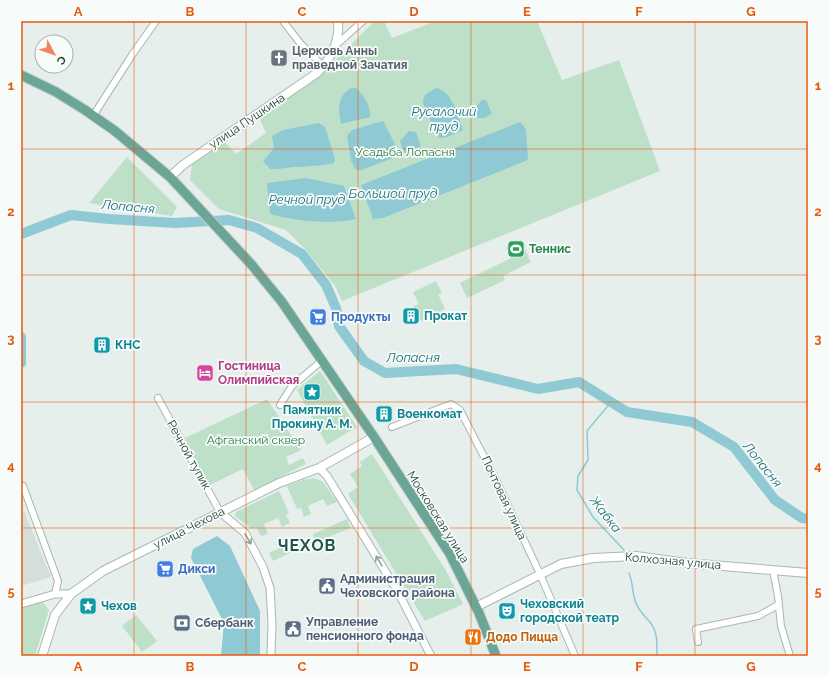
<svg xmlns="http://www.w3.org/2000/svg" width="829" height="677" font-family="Raleway,sans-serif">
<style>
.built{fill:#d4dfda}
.green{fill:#bfe0c8}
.water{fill:#8ec9d4}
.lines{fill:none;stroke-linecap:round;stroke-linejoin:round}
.stream{stroke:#8ec9d4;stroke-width:1.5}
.river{stroke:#8ec9d4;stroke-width:10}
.minor-casing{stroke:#a8b8b2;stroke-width:8}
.tertiary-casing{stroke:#a8b8b2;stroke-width:9}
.secondary-casing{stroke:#a4bbb3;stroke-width:10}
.primary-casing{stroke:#c2cac8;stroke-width:11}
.minor{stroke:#fff;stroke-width:6}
.tertiary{stroke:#fff;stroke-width:7}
.secondary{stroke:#fff;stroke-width:8}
.primary{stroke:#6aa596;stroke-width:9}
.oneway{stroke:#92a09c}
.grid{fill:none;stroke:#e8590c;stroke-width:1;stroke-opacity:0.55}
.labels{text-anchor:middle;stroke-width:3.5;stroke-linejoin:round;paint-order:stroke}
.worship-label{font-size:12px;font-weight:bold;fill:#5b616d;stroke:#f7fbf9;text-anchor:start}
.street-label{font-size:12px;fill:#24423a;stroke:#f7fbf9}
.park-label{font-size:12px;fill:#2d7a4b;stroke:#f7fbf9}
.leisure-label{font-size:12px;font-weight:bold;fill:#27864d;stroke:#f7fbf9;text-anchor:start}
.culture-label{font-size:12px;font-weight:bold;fill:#0d838f;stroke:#f7fbf9;text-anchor:start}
.shop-label{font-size:12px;font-weight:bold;fill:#366cbe;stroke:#f7fbf9;text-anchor:start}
.hotel-label{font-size:12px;font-weight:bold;fill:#b23c85;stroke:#f7fbf9;text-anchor:start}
.service-label{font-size:12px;font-weight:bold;fill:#4e5e75;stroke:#f7fbf9;text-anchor:start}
.food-label{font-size:12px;font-weight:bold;fill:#c56008;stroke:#f7fbf9;text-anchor:start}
.water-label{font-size:13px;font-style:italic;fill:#1c6f80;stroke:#f7fbf9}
.district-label{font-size:16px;font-weight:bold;letter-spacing:1px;fill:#1f5548;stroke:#f7fbf9}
.neatline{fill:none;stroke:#e8590c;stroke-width:1.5}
.grid-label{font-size:13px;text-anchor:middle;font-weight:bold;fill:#e8590c}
</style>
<rect width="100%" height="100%" fill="#e6efeb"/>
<!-- built -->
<path class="built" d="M21 511H24L51 577 21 586Z"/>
<!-- green -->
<path class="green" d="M375 21H384L392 38 436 21H537L562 80 619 60 660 171 342 301 335 286 304 248 286 230 219 209 190 180 192 163 224 141 236 154 266 133 259 117 326 69Z
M127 157 177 207 172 216 89 203Z
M521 240 531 262 503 276 505 280 467 298 460 283 511 258 506 248Z
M436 281 442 293 438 294 445 309 421 321 414 306 419 304 413 292Z
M320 371 357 427 327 445 297 390Z
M267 399 301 450 286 457 289 465 303 458 306 464 254 490 243 469 210 485 185 438Z
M372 454 445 569 463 604 425 621 348 494 358 487 350 474 362 466 360 462Z
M314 478 323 482 337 502 327 506 323 499 308 506 311 514 304 517 301 508 297 509 287 486 303 480Z
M279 491 289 513 286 515 290 523 282 527 278 518 264 524 268 534 261 536 256 527 252 529 235 516 236 512Z
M347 519 351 528 316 542 313 534Z
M297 540 301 548 273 561 269 553Z
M42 601 49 610 35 656H21V607Z
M136 615 157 641 142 652 122 626Z"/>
<!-- water -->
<path class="water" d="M351 88H356C364 97 371 104 370 117L341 124C338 109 337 97 351 88Z
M436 88C452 90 458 116 463 130L447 137 439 138 424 107 423 100 426 94Z
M482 100H486L492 114 484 118H478L475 108Z
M383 121 396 146 398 156 362 170H356L351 161 347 136 352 130Z
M520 122 526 129 528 160 383 218 373 219 361 185Z
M319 123 325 127 335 159 334 163C322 166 309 166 296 167 287 167 281 170 270 169L263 161 274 148 272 136 283 130Z
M409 131 416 132 421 146 407 153H404L400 141Z
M306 178 344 186 356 219C329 225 297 221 270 214L267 183Z
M217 536 230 546 260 611V656H221L224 623 191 558 193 549Z"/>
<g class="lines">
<!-- stream -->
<path class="stream" d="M611 402 587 431 588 460 578 476 577 490 593 517 624 550
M629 573C633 583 632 591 635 600 637 609 643 614 649 621 658 631 657 643 657 656"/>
<!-- river -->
<path class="river" d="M21 234 71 215 109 219 175 223 229 220 257 228 302 254 326 285 336 308 339 326 364 361 385 373 456 369 538 389 579 382 627 412 692 422 734 447 775 500 802 518 808 519
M21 337V363"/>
<defs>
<path id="minor" d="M283 21 300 43 323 66
M336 45 363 21
M93 116 132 55 156 21
M158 398 220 512
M280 405 292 386 318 364 322 359
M392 427 451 404 460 410 495 478 540 574 575 656
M23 486 58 581 55 594
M773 570 778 596 781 626 790 656
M698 642 696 629 758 616 778 605"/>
<path id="tertiary" d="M319 468 327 476 398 592 431 656
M220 512 245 533 263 567 270 588 272 623 271 656
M21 604 55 594H71"/>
<path id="secondary" d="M170 177 183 165 317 73C331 58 340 42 338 21
M476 607 561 564 593 558 636 556 687 563 808 573
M42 656 55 615 71 594 103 571 279 483 319 468 374 437"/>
<path id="primary" d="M21 75 56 92 85 110 115 131 170 177 251 264 282 302 374 437 450 554 479 613 496 656"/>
</defs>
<!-- minor casing -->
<use href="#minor" class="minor-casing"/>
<!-- tertiary casing -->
<use href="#tertiary" class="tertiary-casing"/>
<!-- secondary casing -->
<use href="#secondary" class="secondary-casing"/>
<!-- primary casing -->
<use href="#primary" class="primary-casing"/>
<!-- minor -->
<use href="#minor" class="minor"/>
<!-- tertiary -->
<use href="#tertiary" class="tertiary"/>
<!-- secondary -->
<use href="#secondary" class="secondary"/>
<!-- primary -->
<use href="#primary" class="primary"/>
</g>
<!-- one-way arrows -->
<defs><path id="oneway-shaft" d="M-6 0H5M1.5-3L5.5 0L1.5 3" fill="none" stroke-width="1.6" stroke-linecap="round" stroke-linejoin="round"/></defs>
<g class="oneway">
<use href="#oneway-shaft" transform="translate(248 539) rotate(59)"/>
<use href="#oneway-shaft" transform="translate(379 561) rotate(-121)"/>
</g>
<!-- grid -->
<path class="grid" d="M134 21V656M246 21V656M358 21V656M471 21V656M583 21V656M695 21V656M21 149H808M21 275H808M21 402H808M21 528H808"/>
<!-- icons -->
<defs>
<symbol id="church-square" viewBox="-11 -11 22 22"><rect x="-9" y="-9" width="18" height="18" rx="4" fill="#6b7280" stroke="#f7fbf9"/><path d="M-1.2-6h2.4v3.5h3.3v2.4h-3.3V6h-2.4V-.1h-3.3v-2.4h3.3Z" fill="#fff"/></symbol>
<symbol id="stadium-square" viewBox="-11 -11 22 22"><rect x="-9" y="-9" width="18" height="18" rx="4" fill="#2e9e5b" stroke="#f7fbf9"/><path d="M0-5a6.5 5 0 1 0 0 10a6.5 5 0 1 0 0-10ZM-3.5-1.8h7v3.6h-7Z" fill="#fff"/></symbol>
<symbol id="building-square" viewBox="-11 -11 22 22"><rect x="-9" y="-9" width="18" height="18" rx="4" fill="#0f9aa8" stroke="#f7fbf9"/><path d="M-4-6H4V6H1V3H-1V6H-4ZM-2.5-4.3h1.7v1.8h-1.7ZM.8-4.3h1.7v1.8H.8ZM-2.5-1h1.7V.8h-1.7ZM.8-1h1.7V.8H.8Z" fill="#fff"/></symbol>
<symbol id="supermarket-square" viewBox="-11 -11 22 22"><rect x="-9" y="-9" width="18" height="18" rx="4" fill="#3f7fe0" stroke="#f7fbf9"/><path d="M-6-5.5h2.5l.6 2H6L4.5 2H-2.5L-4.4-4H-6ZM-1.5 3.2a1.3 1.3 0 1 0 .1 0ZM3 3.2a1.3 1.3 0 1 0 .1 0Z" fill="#fff"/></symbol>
<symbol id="hotel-square" viewBox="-11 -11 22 22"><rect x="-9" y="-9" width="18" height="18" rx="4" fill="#d1479c" stroke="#f7fbf9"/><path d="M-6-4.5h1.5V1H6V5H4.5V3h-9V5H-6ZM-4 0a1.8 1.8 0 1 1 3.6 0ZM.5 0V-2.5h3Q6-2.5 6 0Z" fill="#fff"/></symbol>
<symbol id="sight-square" viewBox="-11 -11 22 22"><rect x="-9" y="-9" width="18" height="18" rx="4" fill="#0f9aa8" stroke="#f7fbf9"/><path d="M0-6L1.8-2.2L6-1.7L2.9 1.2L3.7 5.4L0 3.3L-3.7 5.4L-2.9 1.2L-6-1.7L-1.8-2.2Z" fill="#fff"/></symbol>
<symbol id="civic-square" viewBox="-11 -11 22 22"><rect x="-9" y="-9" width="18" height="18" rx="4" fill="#5c6f8a" stroke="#f7fbf9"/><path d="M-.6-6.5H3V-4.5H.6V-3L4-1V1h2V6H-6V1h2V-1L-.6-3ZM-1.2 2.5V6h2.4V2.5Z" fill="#fff"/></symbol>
<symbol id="theatre-square" viewBox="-11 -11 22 22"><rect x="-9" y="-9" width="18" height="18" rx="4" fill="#0f9aa8" stroke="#f7fbf9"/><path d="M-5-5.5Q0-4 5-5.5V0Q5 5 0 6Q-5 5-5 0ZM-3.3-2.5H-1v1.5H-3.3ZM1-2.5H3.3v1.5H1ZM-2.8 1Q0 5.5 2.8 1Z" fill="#fff"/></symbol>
<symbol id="bank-square" viewBox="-11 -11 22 22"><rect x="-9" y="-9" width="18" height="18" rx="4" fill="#5c6f8a" stroke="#f7fbf9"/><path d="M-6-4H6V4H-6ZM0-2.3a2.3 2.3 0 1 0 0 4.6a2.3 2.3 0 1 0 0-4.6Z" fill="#fff"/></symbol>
<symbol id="restaurant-square" viewBox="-11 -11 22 22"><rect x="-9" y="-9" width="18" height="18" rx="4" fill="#e8710a" stroke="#f7fbf9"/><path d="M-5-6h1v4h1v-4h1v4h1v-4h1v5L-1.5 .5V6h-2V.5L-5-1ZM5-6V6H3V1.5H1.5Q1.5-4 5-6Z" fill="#fff"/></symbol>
</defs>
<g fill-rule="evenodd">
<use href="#church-square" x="269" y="48" width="20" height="20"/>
<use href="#stadium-square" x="506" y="239" width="20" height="20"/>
<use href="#building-square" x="401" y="306" width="20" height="20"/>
<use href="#supermarket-square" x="308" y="307" width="20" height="20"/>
<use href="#building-square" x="92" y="335" width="20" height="20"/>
<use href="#hotel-square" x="195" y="363" width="20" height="20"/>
<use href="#sight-square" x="302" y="382" width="20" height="20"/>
<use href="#building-square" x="374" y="404" width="20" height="20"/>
<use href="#supermarket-square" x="155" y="559" width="20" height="20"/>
<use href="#civic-square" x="317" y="576" width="20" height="20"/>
<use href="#sight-square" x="78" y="596" width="20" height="20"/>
<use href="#theatre-square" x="497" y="601" width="20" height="20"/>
<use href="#bank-square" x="172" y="613" width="20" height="20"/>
<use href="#civic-square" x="283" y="619" width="20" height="20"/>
<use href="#restaurant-square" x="463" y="627" width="20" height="20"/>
</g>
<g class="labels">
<!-- worship labels -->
<g class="worship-label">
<text x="292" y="55">Церковь Анны<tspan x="292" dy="14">праведной Зачатия</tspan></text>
</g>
<!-- street labels -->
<g class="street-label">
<text transform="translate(247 121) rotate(-34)" y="4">улица Пушкина</text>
<text transform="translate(189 455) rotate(61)" y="4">Речной тупик</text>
<text transform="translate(504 498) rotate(65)" y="4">Почтовая улица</text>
<text transform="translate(438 517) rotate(58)" y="4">Московская улица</text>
<text transform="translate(189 528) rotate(-27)" y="4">улица Чехова</text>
<text transform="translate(673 561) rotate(5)" y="4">Колхозная улица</text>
</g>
<!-- park labels -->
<g class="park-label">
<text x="405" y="156">Усадьба Лопасня</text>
<text x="256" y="444">Афганский сквер</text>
</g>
<!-- leisure labels -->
<g class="leisure-label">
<text x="529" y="253">Теннис</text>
</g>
<!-- culture labels -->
<g class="culture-label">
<text x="424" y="320">Прокат</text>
<text x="115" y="349">КНС</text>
<text x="312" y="414" text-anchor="middle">Памятник<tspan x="312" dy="14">Прокину А. М.</tspan></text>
<text x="397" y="418">Военкомат</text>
<text x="520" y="608">Чеховский<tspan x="520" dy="14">городской театр</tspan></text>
<text x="101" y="610">Чехов</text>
</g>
<!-- shop labels -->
<g class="shop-label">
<text x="331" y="321">Продукты</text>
<text x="178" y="573">Дикси</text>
</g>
<!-- hotel labels -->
<g class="hotel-label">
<text x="218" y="370">Гостиница<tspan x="218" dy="14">Олимпийская</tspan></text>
</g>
<!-- service labels -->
<g class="service-label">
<text x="340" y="583">Администрация<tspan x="340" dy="14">Чеховского района</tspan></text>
<text x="306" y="626">Управление<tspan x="306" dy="14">пенсионного фонда</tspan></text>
<text x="195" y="627">Сбербанк</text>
</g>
<!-- food labels -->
<g class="food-label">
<text x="486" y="641">Додо Пицца</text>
</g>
<!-- water labels -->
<g class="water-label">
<text x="444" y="116">Русалочий<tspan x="444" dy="15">пруд</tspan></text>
<text x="393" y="198">Большой пруд</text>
<text x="307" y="204">Речной пруд</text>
<text transform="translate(128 206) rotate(5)" y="5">Лопасня</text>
<text x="413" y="362">Лопасня</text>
<text transform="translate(763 464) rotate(51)" y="5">Лопасня</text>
<text transform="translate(606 514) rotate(52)" y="5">Жабка</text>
</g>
<!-- district labels -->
<g class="district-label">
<text x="307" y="551">ЧЕХОВ</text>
</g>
</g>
<!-- border -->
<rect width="829" height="677" fill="none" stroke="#f7fbf9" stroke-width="44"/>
<!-- north arrow -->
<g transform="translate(54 54) rotate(131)"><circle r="19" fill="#f7fbf9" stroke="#a3b1ad"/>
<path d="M0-3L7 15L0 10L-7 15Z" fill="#f4845f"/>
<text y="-6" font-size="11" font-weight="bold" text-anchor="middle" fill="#24423a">С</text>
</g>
<rect x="22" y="22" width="785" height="633" class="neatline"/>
<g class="grid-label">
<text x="78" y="16">A</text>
<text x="190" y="16">B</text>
<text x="302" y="16">C</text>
<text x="414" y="16">D</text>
<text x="527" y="16">E</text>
<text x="639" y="16">F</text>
<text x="751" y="16">G</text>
<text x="11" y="90">1</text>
<text x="818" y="90">1</text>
<text x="11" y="216">2</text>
<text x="818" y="216">2</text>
<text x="11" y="343">3</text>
<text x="818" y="343">3</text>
<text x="11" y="470">4</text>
<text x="818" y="470">4</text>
<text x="11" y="596">5</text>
<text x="818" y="596">5</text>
<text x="78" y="671">A</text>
<text x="190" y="671">B</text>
<text x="302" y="671">C</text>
<text x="414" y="671">D</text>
<text x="527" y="671">E</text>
<text x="639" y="671">F</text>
<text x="751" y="671">G</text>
</g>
</svg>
